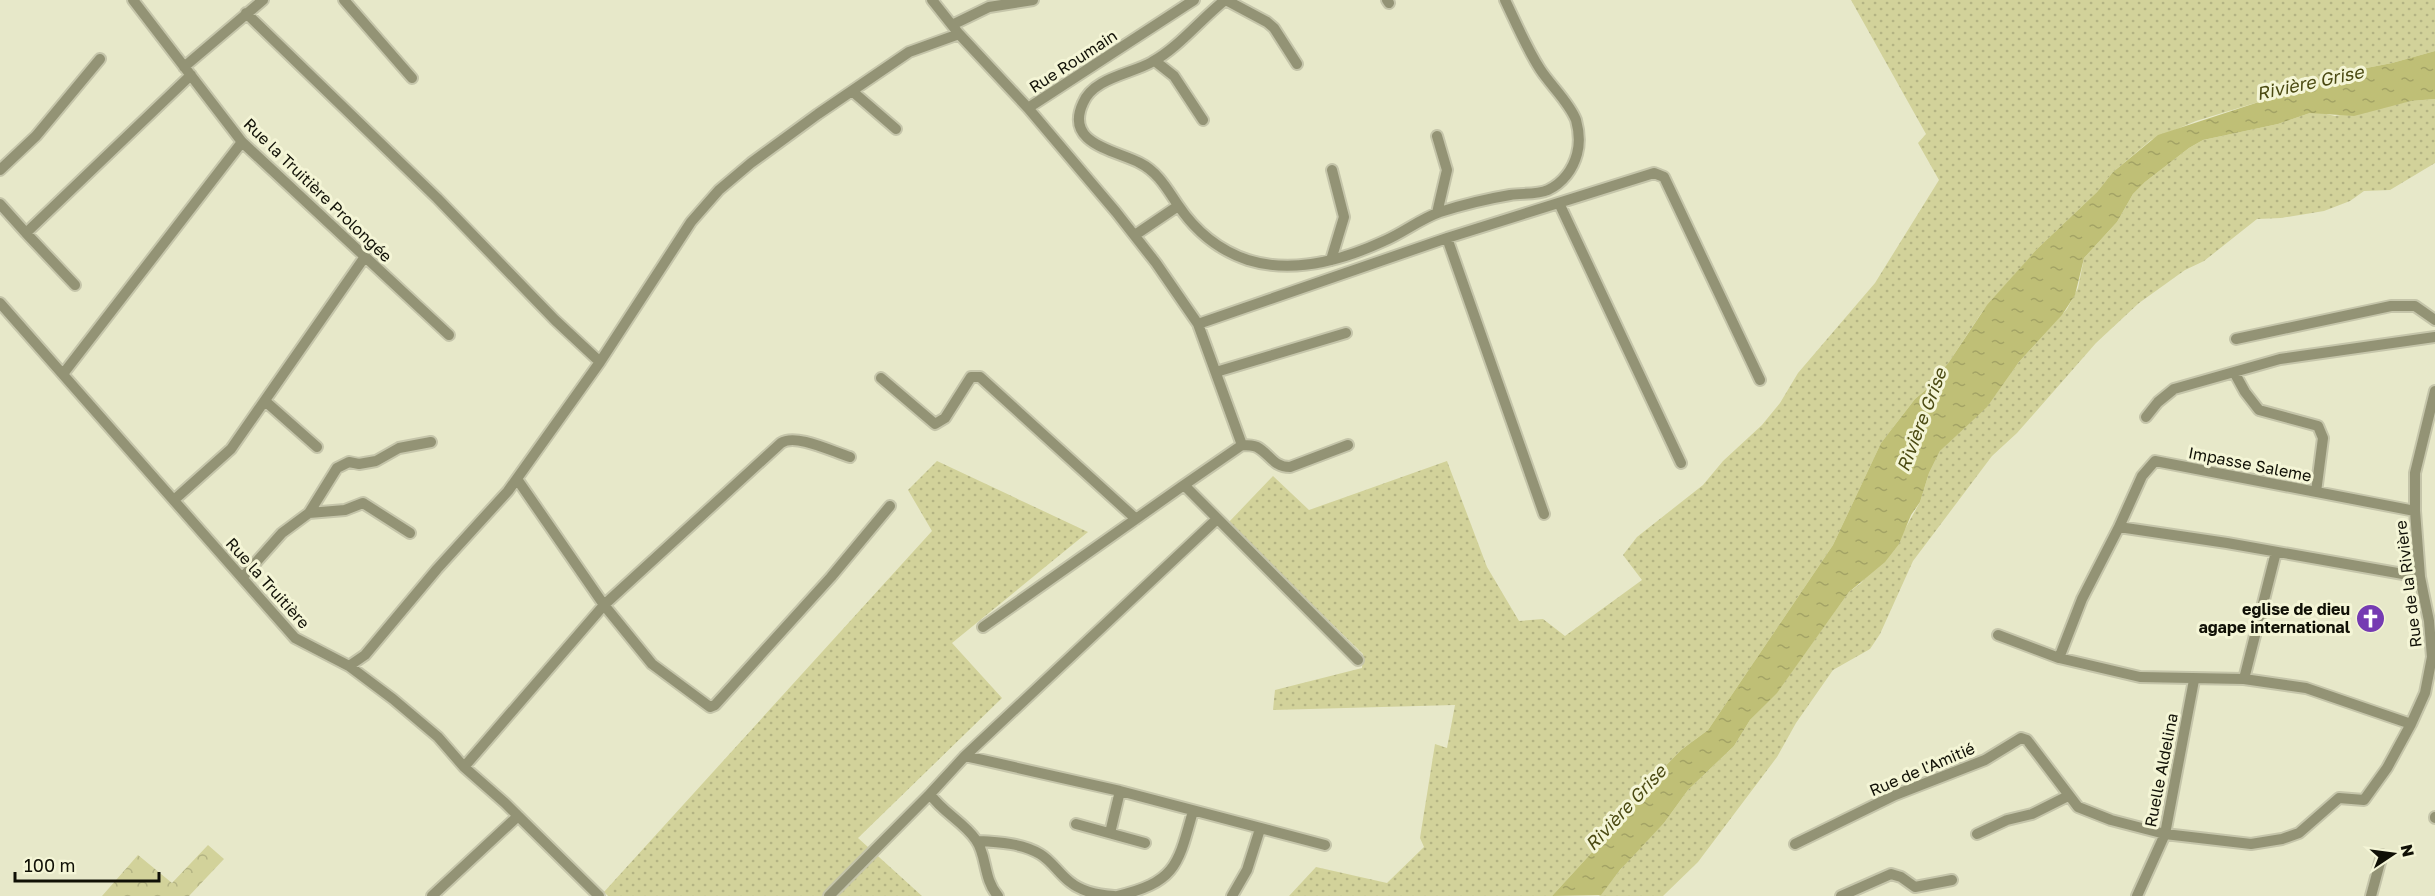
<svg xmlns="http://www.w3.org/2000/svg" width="2435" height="896" font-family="'Golos Text',sans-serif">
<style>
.grass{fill:url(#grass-dots)}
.forest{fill:url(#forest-crowns)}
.water{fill:url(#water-ripples)}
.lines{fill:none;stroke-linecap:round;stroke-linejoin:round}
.street-casing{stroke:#c5c5aa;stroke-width:14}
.street{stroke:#939375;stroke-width:10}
.labels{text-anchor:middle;stroke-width:6;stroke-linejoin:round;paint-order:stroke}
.street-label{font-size:16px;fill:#101006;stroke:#f4f5d6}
.poi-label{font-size:16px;font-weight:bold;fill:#101006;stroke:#f4f5d6;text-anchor:end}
.water-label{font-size:18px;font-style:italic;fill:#4b4a12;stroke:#f4f5d6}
</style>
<defs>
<pattern id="grass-dots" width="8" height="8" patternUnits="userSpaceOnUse" patternTransform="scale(1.5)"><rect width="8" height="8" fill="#d2d29a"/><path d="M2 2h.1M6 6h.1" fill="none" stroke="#b3b383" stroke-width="1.8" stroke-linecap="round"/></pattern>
<pattern id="forest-crowns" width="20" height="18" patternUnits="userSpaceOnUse" patternTransform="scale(1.5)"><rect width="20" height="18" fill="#d2d29a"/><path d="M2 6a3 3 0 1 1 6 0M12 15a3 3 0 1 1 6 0" fill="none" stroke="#b3b383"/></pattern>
<pattern id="water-ripples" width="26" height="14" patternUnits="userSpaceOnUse" patternTransform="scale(1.5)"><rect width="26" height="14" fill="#bfbf76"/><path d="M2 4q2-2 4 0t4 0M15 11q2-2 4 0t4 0" fill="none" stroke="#a3a365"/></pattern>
</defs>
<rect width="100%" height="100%" fill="#e7e8c9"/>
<!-- grass -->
<path class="grass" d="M1851 0H2435V51L2392 63 2351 71 2323 80 2294 94 2265 100 2196 121 2151 140 2113 172 2097 192 2037 249 1982 312 1949 362 1928 388 1915 399 1881 443 1833 545 1708 730 1681 750 1653 779 1628 813 1552 896H1289L1316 867 1387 883 1424 847 1420 838 1435 744 1447 748 1455 705 1273 710 1275 690 1362 668 1363 654 1228 523 1273 476 1309 510 1447 461 1487 567 1519 621 1543 619 1565 636 1642 580 1623 555 1637 537 1703 485 1723 461 1762 425 1780 403 1798 373 1875 283 1939 180 1918 143 1926 134Z
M2435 99V163L2390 190 2364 191 2350 201 2324 211 2281 218 2257 219 2204 261 2185 270 2139 303 2096 343 2017 433 1992 456 1913 561 1880 634 1870 649 1833 670 1796 723 1777 757 1698 862 1663 896H1599L1631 857 1664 823 1688 790 1734 746 1750 720 1777 692 1849 592 1861 583 1905 529 1920 502 1929 473 1940 451 1996 394 2019 362 2067 309 2078 288 2084 258 2117 222 2133 194 2145 182 2189 148 2203 140 2278 124 2310 113H2322L2335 116 2411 101Z
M937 461 1088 532 952 643 1002 698 858 838 922 896H608L604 892 932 531 908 490Z"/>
<!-- forest -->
<path class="forest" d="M208 845 224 859 189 896H102L138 855 172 883Z"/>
<!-- water -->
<path class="water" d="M2435 51V99L2411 101 2354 116 2310 113 2278 124 2203 140 2189 148 2145 182 2133 194 2117 222 2084 258 2075 295 2062 315 2019 362 1987 407 1940 451 1929 473 1920 502 1911 515 1899 544 1885 562 1849 592 1777 693 1750 720 1734 746 1688 790 1664 823 1620 870 1601 895 1552 896 1628 813 1653 779 1681 750 1708 730 1833 545 1881 443 1915 399 1928 388 1949 362 1987 305 2037 249 2097 192 2113 172 2158 135 2265 100 2294 94 2323 80 2351 71 2392 63Z"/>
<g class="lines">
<defs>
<path id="street" d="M133 0 242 142 449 335
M344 0 412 78
M932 0 959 34 1028 108 1116 212 1156 263 1198 324 1242 445 1184 485 1358 660
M1225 0C1201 19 1178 48 1152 62 1131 74 1093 78 1083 103 1064 144 1115 150 1140 163 1158 172 1167 189 1178 205 1196 232 1218 250 1248 260 1293 274 1343 260 1384 241 1403 233 1420 219 1440 212 1462 205 1486 199 1510 195 1522 193 1537 195 1548 190 1563 183 1573 169 1577 154 1580 143 1579 131 1576 120 1569 102 1551 86 1540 69 1526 47 1516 23 1505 0
M1226 0 1267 22 1274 28 1297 64
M1387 0 1389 3
M246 13 437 198 555 320 600 362
M952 25 989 7 1033 0
M1155 61 1174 76 1203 120
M184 67 263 0
M852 91 896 129
M1028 108 1194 0
M0 170 36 136 100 59
M1559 203 1681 463
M0 204 26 233 191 75
M1437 213 1447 170 1437 136
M26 233 75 285
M1135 235 1178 206
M1447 238 1544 514
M1331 260 1344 217 1332 170
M0 303 295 638 349 666 393 699 438 737 464 767 505 803 599 896
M1198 324 1447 238 1654 173 1664 177 1760 380
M2236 339 2391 306H2415L2435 320
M1216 372 1346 333
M2234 372 2245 392 2259 410 2318 426 2323 438 2316 492
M63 374 242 142
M881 378 935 424 945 418 971 377H980L1136 519
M265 401 317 447
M2146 417 2158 402 2174 389 2280 359 2435 337
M1242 445C1246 445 1252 445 1257 447 1270 454 1273 467 1290 467L1348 445
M517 479 604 605 652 664 710 707 715 705 831 577 890 506
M174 500 231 449 364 258
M309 513 345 510 363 503 410 533
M2119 527 2142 476 2155 461 2415 511
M242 578 282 533 309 513 337 468 349 462 359 464 376 461 399 448 431 442
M983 627 1184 485
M1998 635 2059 658
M349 666 365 655 437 569 508 491 600 362 691 222 719 190 751 163 818 114 909 52 959 34
M2244 679 2276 552
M2411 724 2306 688 2244 679 2140 677 2059 658 2082 599 2119 527 2227 543 2420 577
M965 756 1120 791 1325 845
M464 767 604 605 781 443C796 433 833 452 850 457
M2435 817V818
M1076 824 1145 843
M1110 833 1120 791
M1977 834 2007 820 2032 814 2068 796
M977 841C997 842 1022 843 1040 854 1052 861 1059 874 1070 882 1082 892 1099 895 1114 896
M1795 844 1895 795 1985 760 2021 738 2027 740 2078 807 2111 820 2165 834 2251 844 2282 839 2299 833 2339 798 2364 800 2387 768 2411 724 2425 693 2432 657 2429 621 2420 577 2415 511V473L2435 391
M432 896 518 816
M829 896 930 794
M998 896C983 879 987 855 976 840 964 822 942 812 930 794L965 756 1217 519
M1117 896C1176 882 1178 865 1193 811
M1232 896 1247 870 1260 829
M1841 896 1891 874 1901 877 1915 887 1952 880
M2137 896 2165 834 2194 680
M2371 896 2382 855"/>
</defs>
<!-- street casing -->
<use href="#street" class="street-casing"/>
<!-- street -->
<use href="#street" class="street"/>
</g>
<!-- icons -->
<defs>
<symbol id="church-disc" viewBox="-11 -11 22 22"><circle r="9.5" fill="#753bb2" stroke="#f4f5d6"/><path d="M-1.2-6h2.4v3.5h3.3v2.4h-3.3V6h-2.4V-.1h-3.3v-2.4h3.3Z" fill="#fff"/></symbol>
</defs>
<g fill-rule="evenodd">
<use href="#church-disc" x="2354" y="602" width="33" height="33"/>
</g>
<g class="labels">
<!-- street labels -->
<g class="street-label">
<text transform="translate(1073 61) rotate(-33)" y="6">Rue Roumain</text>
<text transform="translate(318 190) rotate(44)" y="6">Rue la Truitière Prolongée</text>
<text transform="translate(2250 464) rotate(11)" y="6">Impasse Saleme</text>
<text transform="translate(268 583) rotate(48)" y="6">Rue la Truitière</text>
<text transform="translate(2408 584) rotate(-97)" y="6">Rue de la Rivière</text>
<text transform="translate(1922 769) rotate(-23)" y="6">Rue de l'Amitié</text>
<text transform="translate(2161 770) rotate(-79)" y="6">Ruelle Aldelina</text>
</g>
<!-- poi labels -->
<g class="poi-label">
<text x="2350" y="615">eglise de dieu<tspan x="2350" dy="18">agape international</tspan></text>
</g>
<!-- water labels -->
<g class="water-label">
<text transform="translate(2310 83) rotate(-12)" y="6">Rivière Grise</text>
<text transform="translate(1922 420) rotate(-69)" y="6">Rivière Grise</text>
<text transform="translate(1626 808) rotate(-47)" y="6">Rivière Grise</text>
</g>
</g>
<!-- north arrow -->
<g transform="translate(2393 854) rotate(77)" stroke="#f4f5d6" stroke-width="4.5" paint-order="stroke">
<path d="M0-4.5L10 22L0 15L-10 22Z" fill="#101006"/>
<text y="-9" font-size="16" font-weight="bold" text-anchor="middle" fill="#101006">N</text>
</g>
<!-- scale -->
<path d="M15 872v9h144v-9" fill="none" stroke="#101006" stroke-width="3"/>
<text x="24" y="872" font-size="18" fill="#101006" stroke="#f4f5d6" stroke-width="4.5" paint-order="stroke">100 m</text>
</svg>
